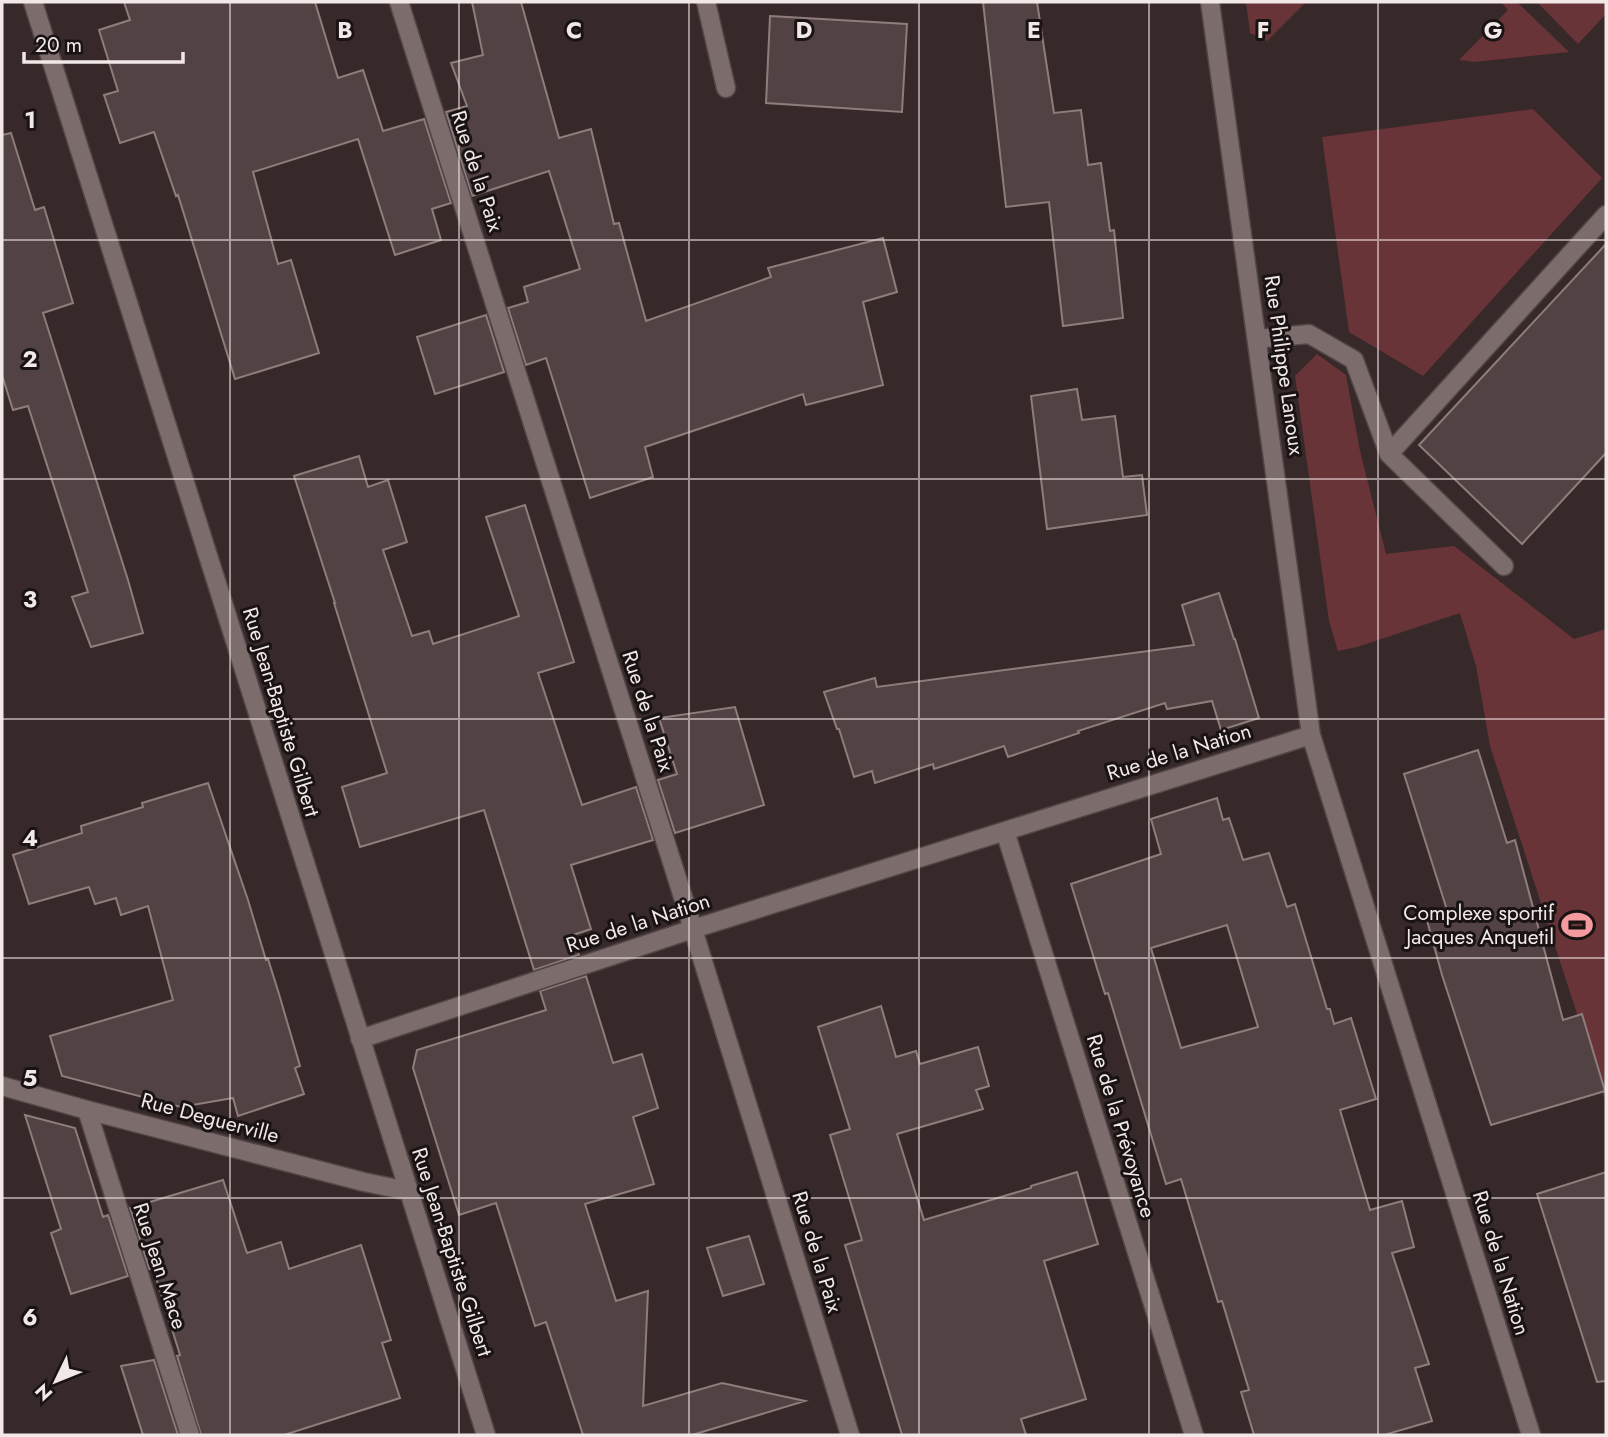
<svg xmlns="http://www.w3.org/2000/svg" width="1608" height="1437" font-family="Jost,sans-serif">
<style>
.green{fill:#693438}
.building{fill:#524243;stroke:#8f7d7d;stroke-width:2;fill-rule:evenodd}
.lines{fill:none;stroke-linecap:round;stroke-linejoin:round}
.service-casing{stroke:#514545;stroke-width:21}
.minor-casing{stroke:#514545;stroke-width:21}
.service{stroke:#7d6c6c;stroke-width:18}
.minor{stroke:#7d6c6c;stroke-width:18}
.grid{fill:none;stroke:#f2e8e8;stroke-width:2;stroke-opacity:0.55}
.labels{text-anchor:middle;stroke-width:6;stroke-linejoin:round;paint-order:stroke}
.street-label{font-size:21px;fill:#f2e8e8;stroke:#191313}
.poi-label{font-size:21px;fill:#f2e8e8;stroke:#191313;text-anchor:end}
.grid-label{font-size:23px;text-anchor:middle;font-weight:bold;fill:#f2e8e8;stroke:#191313;stroke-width:6;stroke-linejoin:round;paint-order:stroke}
</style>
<rect width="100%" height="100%" fill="#372829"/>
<!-- green -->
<path class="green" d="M1246 2H1306L1267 41 1250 33Z
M1501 2H1517L1569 52 1474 62 1459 60 1508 10Z
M1537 2H1606V14L1578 44Z
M1533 109 1602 178 1423 376 1349 332 1322 137Z
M1317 354 1346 375 1360 451 1386 554 1454 546 1574 639 1606 629V1103L1490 746 1476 666 1460 613 1357 647 1338 651 1329 621 1295 376Z"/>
<!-- building -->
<path class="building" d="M124 2H315L338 78 363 70 383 131 424 119 451 203 432 209 441 240 395 255 358 139 253 172 278 264 291 260 319 353 235 379 178 195 176 196 154 132 120 143 104 95 118 91 99 30 130 20Z
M472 2H521L559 138 591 129 614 224 619 223 646 321 771 277 768 268 883 238 897 292 863 302 883 385 806 405 803 394 645 447 653 477 590 498 546 358 526 365 508 308 528 302 524 287 580 269 549 171 472 196 446 112 467 106 451 63 483 55Z
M983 2H1037L1054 113 1081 110 1088 165 1101 163 1110 231 1114 230 1123 318 1063 326 1049 202 1006 207Z
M770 16 907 24 902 112 766 103Z
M11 133 35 210 44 207 73 303 43 313 128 580 143 633 91 647 72 597 88 592 28 406 13 410 2 375V135Z
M1606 244V453L1522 544 1419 445Z
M486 315 504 372 435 394 417 337Z
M1077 389 1082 420 1115 416 1123 477 1142 475 1147 515 1047 529 1031 396Z
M359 456 368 487 388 480 407 542 383 550 412 636 429 631 433 644 519 616 486 517 525 505 574 662 538 673 582 805 636 787 653 840 571 865 591 929 573 935 579 955 534 970 484 810 360 847 342 787 387 773 334 603H335L294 476Z
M1219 593 1234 639H1235L1259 718 1221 730 1212 701 1167 709 1165 703 1078 731 1079 733 1008 757 1004 746 934 769 933 764 875 783 872 771 854 777 839 729H837L824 692 875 678 877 687 1194 645 1182 605Z
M735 707 764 805 675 833 658 780 677 774 659 718Z
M1478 750 1507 843 1515 840 1563 1020 1582 1014 1605 1091 1491 1125 1442 975 1426 917 1447 910 1404 774Z
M208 783 248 900 266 960 268 959 279 994 300 1066 295 1068 304 1094 238 1116 233 1098 181 1107 62 1076 50 1036 173 1000 148 906 121 915 116 898 95 904 89 887 29 904 13 855 82 833 81 826 143 807 142 803Z
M1217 798 1223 820 1229 818 1243 860 1269 853 1287 907 1295 904 1327 1009H1330L1334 1024 1351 1018 1376 1099 1340 1110 1370 1210 1402 1201 1414 1247 1392 1253 1429 1364 1415 1368 1432 1421 1384 1435H1254L1241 1392 1249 1390 1222 1301 1218 1302 1181 1179 1166 1184 1108 993 1105 994 1071 884 1161 854 1151 819ZM1227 925 1258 1027 1181 1048 1151 948Z
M586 976 613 1063 642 1054 658 1108 633 1117 654 1184 585 1204 616 1301 648 1291 643 1406 722 1383 805 1401 692 1435H583L546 1322 535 1326 496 1203 459 1215 413 1068 417 1050 546 1010 540 991Z
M881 1006 896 1057 916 1051 920 1064 978 1047 989 1086 976 1090 983 1109 897 1134 924 1220 1031 1188V1186L1077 1172 1098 1244 1044 1261 1086 1399 1021 1419 1026 1435H902L845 1245 862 1240 830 1135 850 1129 818 1027Z
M25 1115 75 1128 103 1217 108 1215 128 1276 71 1294 51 1233 61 1229Z
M1606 1172V1381L1597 1382 1537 1194Z
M223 1180 247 1253 281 1242 289 1269 361 1245 391 1340 382 1343 400 1398 284 1435H201L177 1356 180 1355 153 1268 149 1269 130 1208Z
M749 1236 764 1284 723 1296 707 1248Z
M154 1360 178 1435H143L121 1366Z"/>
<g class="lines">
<defs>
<path id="service" d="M706 2 726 88
M1257 339 1309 334 1354 360 1389 454 1504 566
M1389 454 1606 215"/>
<path id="minor" d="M33 2 486 1435
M399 2 683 897 850 1435
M1210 2 1311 735 1531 1435
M1005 831 1194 1435
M360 1039 693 929 1311 735
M2 1086 87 1110 364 1182 408 1191
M87 1110 190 1435"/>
</defs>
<!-- service casing -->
<use href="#service" class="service-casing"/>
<!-- minor casing -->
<use href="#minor" class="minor-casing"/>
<!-- service -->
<use href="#service" class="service"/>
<!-- minor -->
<use href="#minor" class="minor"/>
</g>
<!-- grid -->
<path class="grid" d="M230 2V1435M459 2V1435M689 2V1435M919 2V1435M1149 2V1435M1378 2V1435M2 240H1606M2 479H1606M2 719H1606M2 958H1606M2 1198H1606"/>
<!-- icons -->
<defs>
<symbol id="stadium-bare" viewBox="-9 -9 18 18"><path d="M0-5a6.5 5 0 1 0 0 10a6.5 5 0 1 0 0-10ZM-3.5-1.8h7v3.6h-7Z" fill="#f59b9f" stroke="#191313" stroke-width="2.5" paint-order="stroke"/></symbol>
</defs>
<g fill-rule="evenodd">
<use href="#stadium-bare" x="1555" y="903" width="44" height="44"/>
</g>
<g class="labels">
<!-- street labels -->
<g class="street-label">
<text transform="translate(477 171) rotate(72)" y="7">Rue de la Paix</text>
<text transform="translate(1284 365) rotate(82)" y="7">Rue Philippe Lanoux</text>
<text transform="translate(648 711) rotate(72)" y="7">Rue de la Paix</text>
<text transform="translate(281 712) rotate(73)" y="7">Rue Jean-Baptiste Gilbert</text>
<text transform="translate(1179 752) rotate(-17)" y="7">Rue de la Nation</text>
<text transform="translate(638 923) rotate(-18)" y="7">Rue de la Nation</text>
<text transform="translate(210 1118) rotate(15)" y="7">Rue Deguerville</text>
<text transform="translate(1121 1126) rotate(73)" y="7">Rue de la Prévoyance</text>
<text transform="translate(452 1252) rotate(72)" y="7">Rue Jean-Baptiste Gilbert</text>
<text transform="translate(817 1252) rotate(73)" y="7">Rue de la Paix</text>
<text transform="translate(1501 1263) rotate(73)" y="7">Rue de la Nation</text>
<text transform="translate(160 1266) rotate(72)" y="7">Rue Jean Mace</text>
</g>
<!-- poi labels -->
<g class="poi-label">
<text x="1554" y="920">Complexe sportif<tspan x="1554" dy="24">Jacques Anquetil</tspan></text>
</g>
</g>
<g class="grid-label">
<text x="345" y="38">B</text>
<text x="574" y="38">C</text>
<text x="804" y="38">D</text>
<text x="1034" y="38">E</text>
<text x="1263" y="38">F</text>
<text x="1493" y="38">G</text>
<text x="30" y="128">1</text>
<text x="30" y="367">2</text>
<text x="30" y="607">3</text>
<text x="30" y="846">4</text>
<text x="30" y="1086">5</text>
<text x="30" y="1325">6</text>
</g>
<!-- border -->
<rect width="1608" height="1437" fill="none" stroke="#f2e8e8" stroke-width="7"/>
<!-- north arrow -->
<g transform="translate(56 1381) rotate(227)" stroke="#191313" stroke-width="5" paint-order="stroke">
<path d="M0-5L12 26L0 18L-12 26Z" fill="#f2e8e8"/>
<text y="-10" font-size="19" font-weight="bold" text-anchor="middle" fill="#f2e8e8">N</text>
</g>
<!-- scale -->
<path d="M24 52v10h159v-10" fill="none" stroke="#f2e8e8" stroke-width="3.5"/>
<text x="35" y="52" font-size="21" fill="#f2e8e8" stroke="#191313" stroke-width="5" paint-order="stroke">20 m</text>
</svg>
